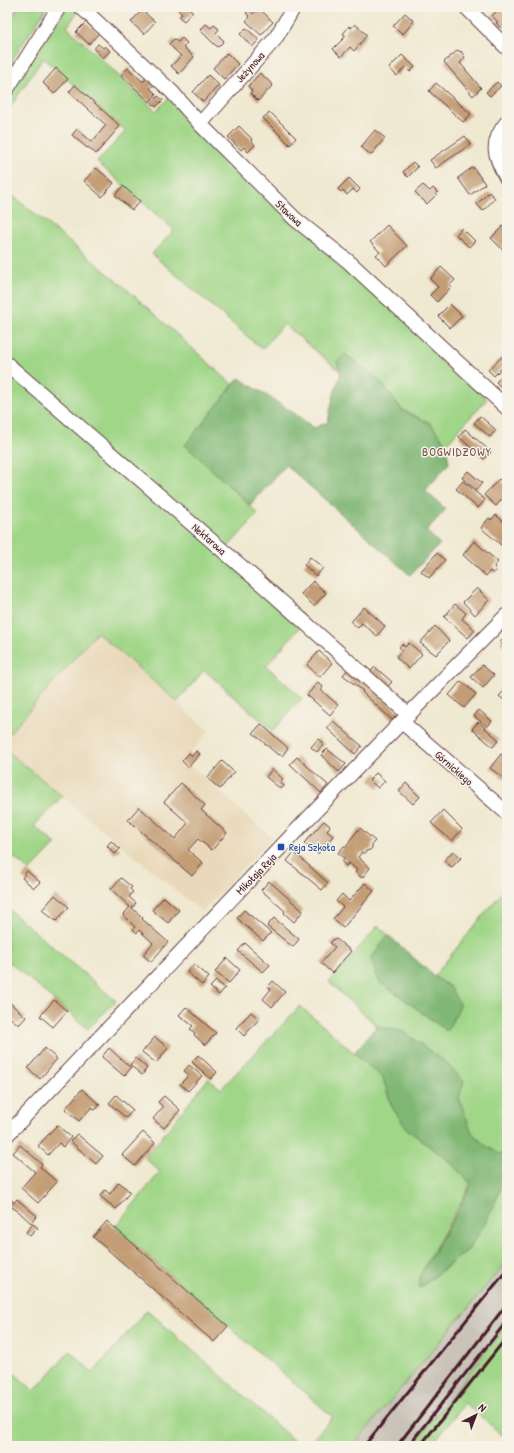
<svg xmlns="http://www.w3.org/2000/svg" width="514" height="1453" font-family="'Patrick Hand',sans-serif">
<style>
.built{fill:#e9d9ba}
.industrial{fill:#c9c3b8}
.green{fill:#a0d688;stroke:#757a5a}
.forest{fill:#80b774;stroke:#656b50}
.building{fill:#c39d75}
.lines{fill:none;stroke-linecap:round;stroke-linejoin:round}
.minor-casing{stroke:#633d44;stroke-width:16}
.minor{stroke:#fff;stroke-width:14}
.rail{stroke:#4a1f2b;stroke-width:3}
.transit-dot{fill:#1a4fb4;stroke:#f7f3e8;stroke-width:1.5}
.labels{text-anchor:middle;stroke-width:3;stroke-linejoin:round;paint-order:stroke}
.street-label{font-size:11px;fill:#4a1f2b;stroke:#f7f3e8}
.transit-label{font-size:11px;fill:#164399;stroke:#f7f3e8;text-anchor:start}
.neighbourhood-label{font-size:12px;letter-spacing:1px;fill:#744b45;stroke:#f7f3e8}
</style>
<rect width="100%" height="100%" fill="#f7f3e8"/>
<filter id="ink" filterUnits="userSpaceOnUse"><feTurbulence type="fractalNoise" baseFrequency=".025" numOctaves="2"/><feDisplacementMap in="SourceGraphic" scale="8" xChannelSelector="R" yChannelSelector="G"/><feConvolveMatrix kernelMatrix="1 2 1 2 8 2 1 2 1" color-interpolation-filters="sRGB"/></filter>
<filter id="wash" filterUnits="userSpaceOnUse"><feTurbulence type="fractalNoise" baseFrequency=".012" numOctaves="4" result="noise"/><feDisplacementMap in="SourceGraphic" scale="16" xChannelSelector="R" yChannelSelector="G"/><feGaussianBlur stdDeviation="0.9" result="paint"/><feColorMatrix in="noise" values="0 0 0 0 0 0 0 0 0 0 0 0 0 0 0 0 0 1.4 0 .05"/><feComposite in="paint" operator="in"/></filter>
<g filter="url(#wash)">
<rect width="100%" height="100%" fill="#f0e9d2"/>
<!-- built -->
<path class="built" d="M97 631 209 731 184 760 272 838 202 912 7 751V736Z"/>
<!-- industrial -->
<path class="industrial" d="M7 7H19L7 26Z
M507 1261V1325L412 1446H353Z"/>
<!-- green -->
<path class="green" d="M19 7H47L7 68V26Z
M67 7H72L78 11 67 27 156 111 171 96 397 311 487 399 446 444 430 423 402 410 378 379 342 373 284 324 262 349 152 254 174 230 97 162 126 131 43 58 7 112V96L25 68Z
M7 191 122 285 233 385 186 445 258 514 226 549 307 619 266 666 302 698 273 731 204 670 177 702 97 632 7 736Z
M7 751 62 796 34 826 56 844 30 871 7 852Z
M507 886V1147L500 1154 486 1146 472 1133 458 1098 464 1081 445 1062 404 1032 377 1026 329 982 378 926 388 935 371 959 379 982 397 994 447 1031 451 988 434 976Z
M7 908 116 1001 88 1029 7 960Z
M300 1006 383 1078 392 1107 407 1129 449 1161 471 1184 419 1277 420 1288 468 1250 484 1225 498 1196 507 1167V1261L353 1446H307L333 1417 115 1227 160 1172 145 1158 208 1079 221 1089Z
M147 1310 300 1446H7V1367L34 1391 70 1351 93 1373Z
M507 1325V1439L465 1403 434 1442 438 1446H412Z"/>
<!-- forest -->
<path class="forest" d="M345 354 378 379 402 410 430 423 446 444 449 463 425 491 446 509 426 531 440 544 410 575 286 465 250 505 185 445 239 378 294 413 314 428 328 422 333 397 341 373 337 362Z
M388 935 434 976 451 988 460 1006 447 1031 397 994 379 982 371 959Z
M377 1026 404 1032 445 1062 464 1081 459 1098 472 1133 486 1146 500 1154 507 1147V1167L498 1196 484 1225 468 1250 419 1288V1277L460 1207 471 1184 449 1161 407 1129 392 1107 383 1078 354 1053Z"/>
<g id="blocks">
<!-- building -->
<path class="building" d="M175 7H188L193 12 184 21 179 17 182 14Z
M500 7 507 14V22L501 28 496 23 498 22 492 16Z
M259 8 273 22 261 35 246 21 250 17 246 13 249 10 253 14Z
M142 10 155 22 144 34 131 22Z
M405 13 414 21 403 34 393 26Z
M86 22 99 33 89 44 76 32Z
M206 24 211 28 214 25 219 29 216 33 224 41 218 47 214 44 200 30Z
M355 24 367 35 354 51 350 47 341 57 333 49 346 36 343 34 349 26 351 28Z
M246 28 259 40 252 47 240 34Z
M182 38 187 43 183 47 194 57 179 74 171 66 181 56 169 44 174 39 178 42Z
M98 44 103 48 105 46 110 51 103 58 94 49Z
M458 50 460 52 461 51 465 58 460 63 481 88 473 96 444 62Z
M227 53 238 64 224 79 213 68Z
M402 55 415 67 410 72 405 67 397 76 389 68Z
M56 68 68 79 54 94 43 83Z
M128 68 142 81H144L148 77 155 84 150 88 156 94 150 102 121 75Z
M260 73 273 85 258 101 250 93 252 91 248 86Z
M208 75 219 85 203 102 193 92Z
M497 82 501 86 490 96 486 92Z
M436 83 471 114 463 122 429 91Z
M75 85 120 126 96 154 88 147 87 148 72 135 77 129 92 142 106 125 69 92Z
M158 96 163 100 156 107 152 103Z
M270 112 296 138 290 145 263 118Z
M239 126 252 139 251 140 255 145 248 152 244 147 241 150 228 137Z
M375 130 385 138 371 155 361 147Z
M465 136 471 144 436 168 430 160Z
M413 162 418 167 408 177 403 172Z
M473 167 485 184 470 195 458 178Z
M96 168 114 183 102 197 84 181Z
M349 178 360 189 357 193 353 189 347 195 343 190 341 192 338 189Z
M423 185 430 191 433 188 438 193 427 204 415 192Z
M123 186 140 201 132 210 115 195Z
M489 192 495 198 483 211 477 204Z
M505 224 507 226V247L503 250 491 238Z
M387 225 407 246 386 266 376 255 380 252 370 242Z
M462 228 475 241 469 247 456 235Z
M441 267 455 280 450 285 451 287 437 302 430 295 438 287 430 279Z
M450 304 462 316 450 328 438 316Z
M506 353 507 363 494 376 488 370Z
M507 371V385L503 389 496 382Z
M480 416 496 430 490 437 474 423Z
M465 429 491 452 484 459 459 437Z
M468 471 482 483 476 490 462 478Z
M499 479 507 486V493L496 506 484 495Z
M463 481 485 500 478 508 456 489Z
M496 515 507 525V550L481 528 489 518 491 520Z
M474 541 498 562 494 566 496 571 494 573H492L490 571 486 576 463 555Z
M437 553 445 560 429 578 421 571Z
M310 557 323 568 316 576 304 565Z
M313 581 326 593 314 606 301 594Z
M477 588 489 600 475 615 463 602Z
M455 604 466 613 462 619 475 630 468 638 444 617Z
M364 607 385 626 377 636 362 623 358 628 351 622Z
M435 626 449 641 436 655 420 643Z
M507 635V649L500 642Z
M409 643 422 654 409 669 396 657 402 650 399 647 402 644 405 647Z
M319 651 332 663 320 677 307 665Z
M482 665 494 675 483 688 471 677Z
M350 667 399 712 392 720 362 692 363 691 343 675Z
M375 667 392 682 385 689 368 674Z
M461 681 476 694 464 708 449 695Z
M318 682 323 687 321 690 338 705 330 715 307 695Z
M507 688V700L506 702 499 696Z
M479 710 492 721 487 727 474 716Z
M333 721 362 746 355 754 327 728Z
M478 722 499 740 493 747 472 729Z
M261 724 288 748 282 756 279 754 278 755 253 733Z
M318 739 324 744 317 752 311 747Z
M327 749 346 764 339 772 321 755Z
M196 751 200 754 188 767 182 761 189 753 192 756Z
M501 754 507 758V778L506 780 490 768Z
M297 757 328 785 321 793 290 764Z
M222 761 234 772 220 789 207 778Z
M272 769 283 779 280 782 284 786 281 789 266 777Z
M376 773 385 781 378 788 369 780Z
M181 783 205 805 201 810 227 833 212 850 198 839 188 850 203 863 192 876 128 820 139 807 175 839 188 823 164 802Z
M406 783 420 797 413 804 399 791Z
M443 810 462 829 452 841 431 823Z
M324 821 330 826 327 831 333 836 327 843 330 845 326 849 323 847 318 854 304 843Z
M360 828 375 841 372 844V848L370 850 366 851 364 854 362 852 358 857 370 868 362 878 355 872 357 870 349 863 346 866 342 862 345 859 338 853 344 846 346 847 350 842 349 841Z
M111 841 120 849 115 854 107 846Z
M453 851 461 858 452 867 444 861Z
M294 852 328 883 322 890 287 861Z
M27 871 40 882 34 888 22 878Z
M121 878 132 887 130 889 133 892 129 897 136 903 132 908 143 918 142 919 168 942 151 962 143 955 153 943 139 930 137 933 133 929 135 927 123 915 130 907 111 889Z
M269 881 303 911 294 922 284 913 285 911 261 890Z
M365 883 374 891 343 928 333 919 343 907 336 901 342 894 349 901Z
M55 895 69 907 56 921 42 910Z
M164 897 179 910 168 923 152 910Z
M244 910 271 933 263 941 237 918Z
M274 918 299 939 293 947 267 926Z
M335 938 351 951 332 973 321 963 335 947 330 943Z
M245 943 270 965 263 972 238 951Z
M227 958 240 970 229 983 215 972Z
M194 964 209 977 202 985 187 972Z
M216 981 225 988 219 995 210 987Z
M273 981 285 992 272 1007 263 999 271 989 268 987Z
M54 1000 67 1011 53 1027 40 1016Z
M10 1003 26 1017 19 1025 7 1015V1006Z
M186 1007 216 1033 205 1045 194 1035 195 1033 190 1029 193 1026 179 1015Z
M251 1012 259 1019 244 1036 236 1028Z
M155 1037 168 1048 156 1063 142 1052Z
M45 1048 57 1059 40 1079 28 1068Z
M109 1048 131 1068 124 1076 102 1057Z
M198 1055 217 1072 211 1079 192 1062Z
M136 1058 147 1068 142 1075 130 1065Z
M189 1065 202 1076 188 1091 180 1084 189 1075 184 1071Z
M82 1089 100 1105 95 1110 92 1107 79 1121 65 1109Z
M116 1095 133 1110 126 1118 109 1103Z
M164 1096 180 1110 164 1128 153 1119 163 1107 158 1102Z
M57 1125 71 1137 63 1147 59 1143 48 1155 38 1146Z
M143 1132 155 1143 135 1166 122 1155Z
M77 1134 103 1156 96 1164 70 1141Z
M20 1145 42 1164 40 1167 57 1182 38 1203 21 1188 35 1172 13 1153Z
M119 1182 130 1192 116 1209 100 1196 105 1190 110 1194Z
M7 1197 14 1203 17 1199 37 1216 31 1223 18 1211 10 1206 7 1210Z
M107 1221 228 1326 214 1342 93 1237Z
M33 1224 38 1228 30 1236 26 1232Z"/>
</g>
</g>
<g filter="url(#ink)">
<use href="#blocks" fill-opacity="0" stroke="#633d44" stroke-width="1"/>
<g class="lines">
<defs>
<path id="minor" d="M81 7 172 92 200 124 295 219 349 262 507 408
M466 7 507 48
M7 89 59 7
M507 122C489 144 495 157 507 179
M200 124 275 39 294 7
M7 364 265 587 409 715
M402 722 507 813
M7 1135C173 961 337 785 507 615"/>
</defs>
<!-- minor casing -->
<use href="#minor" class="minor-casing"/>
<!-- minor -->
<use href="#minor" class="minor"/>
<!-- rail -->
<path class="rail" d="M364 1446 507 1270
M397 1446 507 1304
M408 1446 507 1321
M420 1446 507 1337"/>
</g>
</g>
<!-- markers -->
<rect class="transit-dot" x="277" y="843" width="8" height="8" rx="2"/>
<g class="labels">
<!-- street labels -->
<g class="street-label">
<text transform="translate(250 67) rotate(-48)" y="4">Jeżynowa</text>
<text transform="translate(289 213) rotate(43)" y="4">Stawowa</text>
<text transform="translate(209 539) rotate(41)" y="4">Nektarowa</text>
<text transform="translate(454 768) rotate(41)" y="4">Górnickiego</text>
<text transform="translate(256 874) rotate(-46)" y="4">Mikołaja Reja</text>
</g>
<!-- transit labels -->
<g class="transit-label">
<text x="289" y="851">Reja Szkoła</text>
</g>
<!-- neighbourhood labels -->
<g class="neighbourhood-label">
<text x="457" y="456">BOGWIDZOWY</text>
</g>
</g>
<!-- margin -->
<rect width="514" height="1453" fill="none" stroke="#f7f3e8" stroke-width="24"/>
<!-- north arrow -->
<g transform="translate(476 1415) rotate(42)" stroke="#f7f3e8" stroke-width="3" paint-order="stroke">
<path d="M0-3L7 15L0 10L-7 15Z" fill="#4a1f2b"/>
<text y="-6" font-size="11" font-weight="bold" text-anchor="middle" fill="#4a1f2b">N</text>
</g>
</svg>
